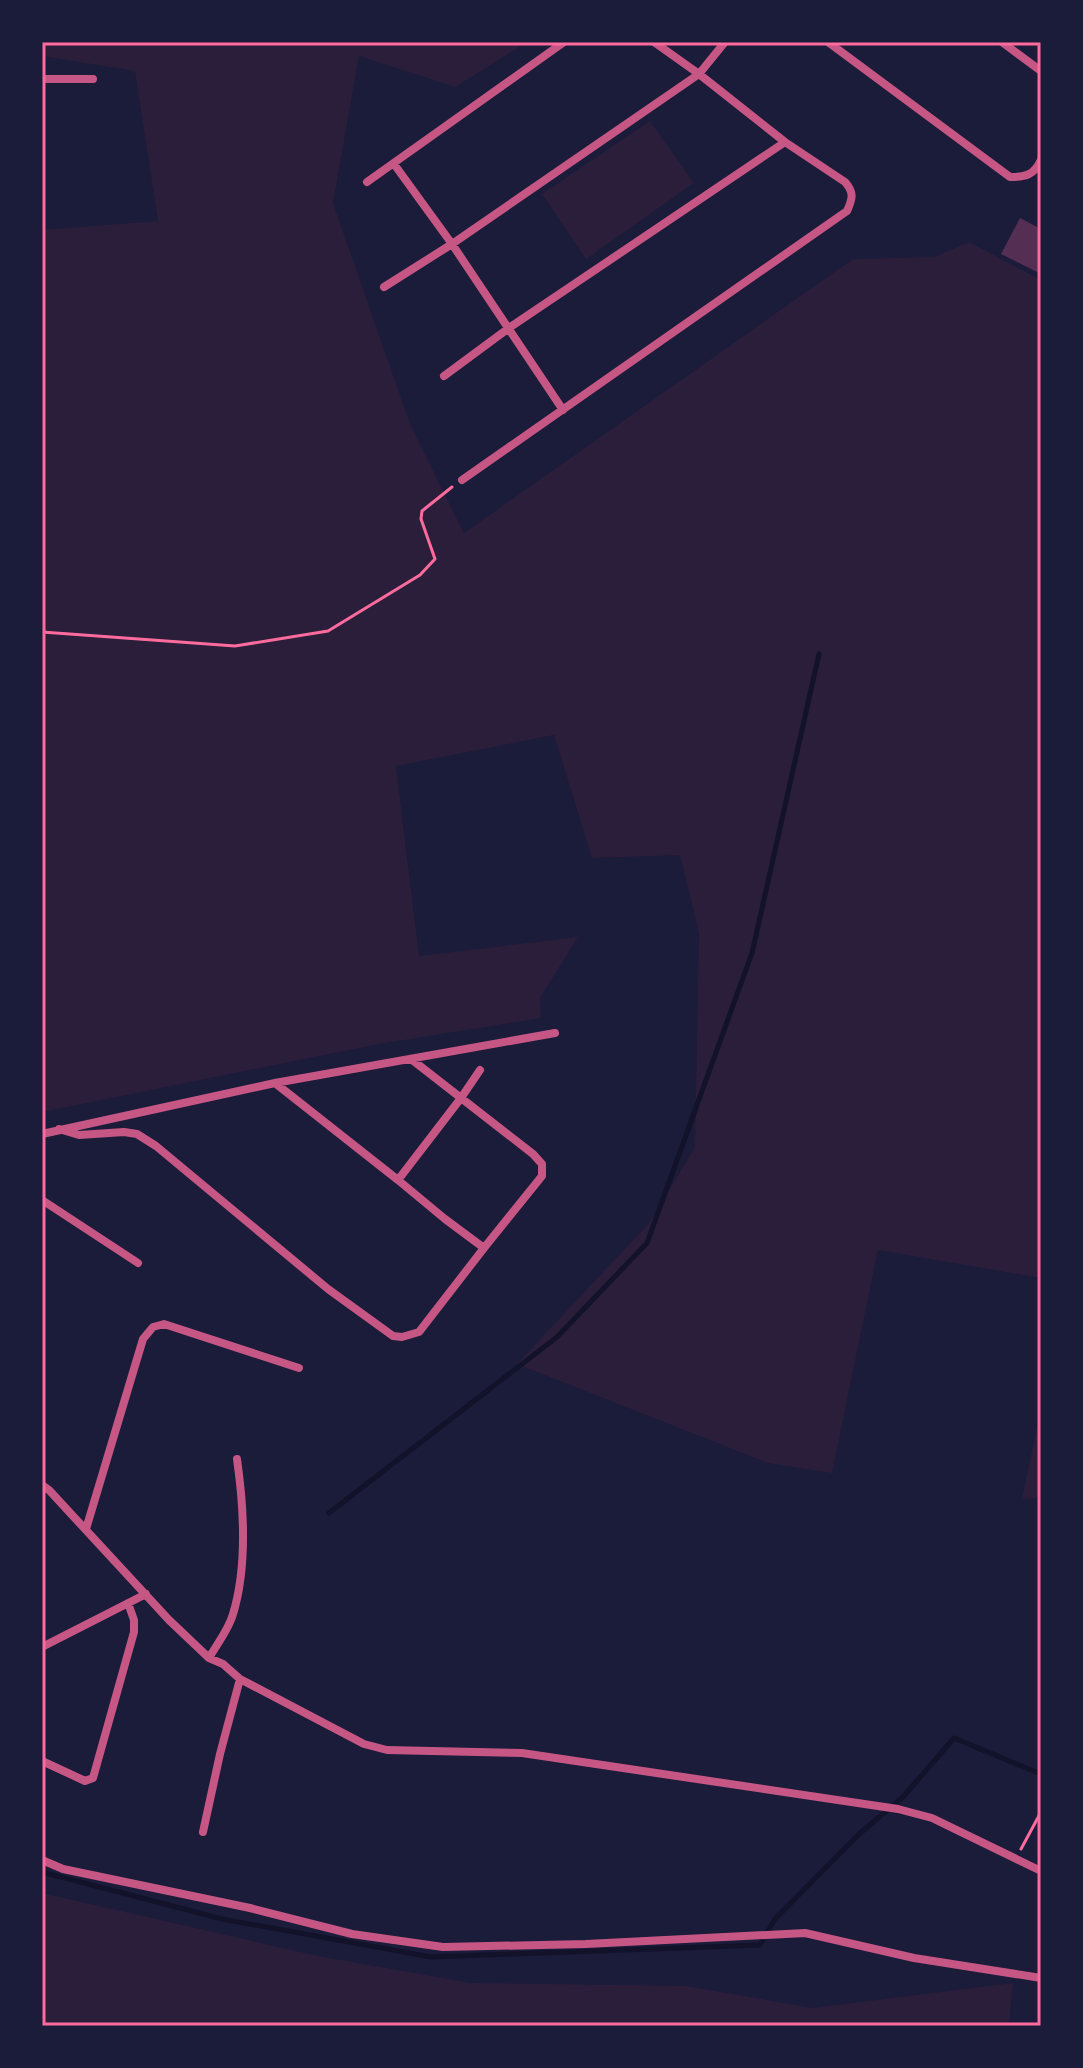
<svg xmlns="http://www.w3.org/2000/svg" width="1083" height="2068" font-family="'Varela Round',sans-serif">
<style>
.green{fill:#2a1e3b}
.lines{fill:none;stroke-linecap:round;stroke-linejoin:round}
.stream{stroke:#12122b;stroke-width:5}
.building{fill:#542f53}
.path{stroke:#ff6b9d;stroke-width:3}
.minor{stroke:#c65784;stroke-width:8}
.neatline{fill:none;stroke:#ff6b9d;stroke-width:3}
</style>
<rect width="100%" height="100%" fill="#1b1b3a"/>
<!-- green -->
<path class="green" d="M42 42H520L521 46 455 87 359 56 333 203 410 424 464 533 853 259 934 257 969 242 1041 280V1278L878 1250 832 1473 768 1463 517 1364 649 1223 695 1147 699 933 680 855 592 858 554 735 396 766 419 956 578 937 540 998 541 1018 379 1044 42 1112V230L158 221 135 71 42 56Z
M650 121 694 183 586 259 542 194Z
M1041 1408V1498L1022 1499Z
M42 1893 318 1956 471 1983 686 1986 813 2008 1013 1983 1009 2026H42Z"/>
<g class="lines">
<!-- stream -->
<path class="stream" d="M329 1513 557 1337 647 1243 752 953 819 654
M42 1872 222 1919 431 1957 760 1945 775 1919 859 1834 903 1797 954 1738 1041 1774"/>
</g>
<!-- building -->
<path class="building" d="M1020 218 1041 229V274L1001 254Z"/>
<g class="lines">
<!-- path -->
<path class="path" d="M42 632 235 646 328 631 420 575 435 559 421 519 422 511 452 487
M1021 1849 1041 1812"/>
<!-- minor -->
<path class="minor" d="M828 42 1010 177C1026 177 1034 175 1041 160
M1002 42 1041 71
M42 79H93
M394 164 452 244 563 410
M367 182 564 42
M384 287 452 244 699 74 725 42
M444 376 509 328 785 142
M462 480 847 211C853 198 854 192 845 182L785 142 699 74 654 42
M275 1083 398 1180 445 1219 484 1248 542 1176V1164L533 1154 411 1059
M59 1129 79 1135 124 1132 137 1134 156 1146 328 1289 393 1336 402 1337 419 1332 484 1248
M42 1134 275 1083 555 1033
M398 1180 461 1098 480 1070
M42 1200 138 1263
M42 1485 49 1490 169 1620 209 1658 223 1664 240 1679 364 1744 387 1750 522 1753 898 1809 932 1818 1041 1871
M86 1529 143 1339 153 1327 164 1324 299 1368
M42 1647 146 1594
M209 1658C217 1644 229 1629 233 1614 248 1565 244 1508 237 1459
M42 1761 85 1781 93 1778 134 1632V1620L128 1603
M203 1832 220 1754 240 1679
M42 1860 63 1869 250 1908 352 1934 443 1947 586 1944 805 1933 914 1958 1041 1978"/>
</g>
<!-- border -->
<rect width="1083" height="2068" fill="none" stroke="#1b1b3a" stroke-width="88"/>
<rect x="44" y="44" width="995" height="1980" class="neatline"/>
</svg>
